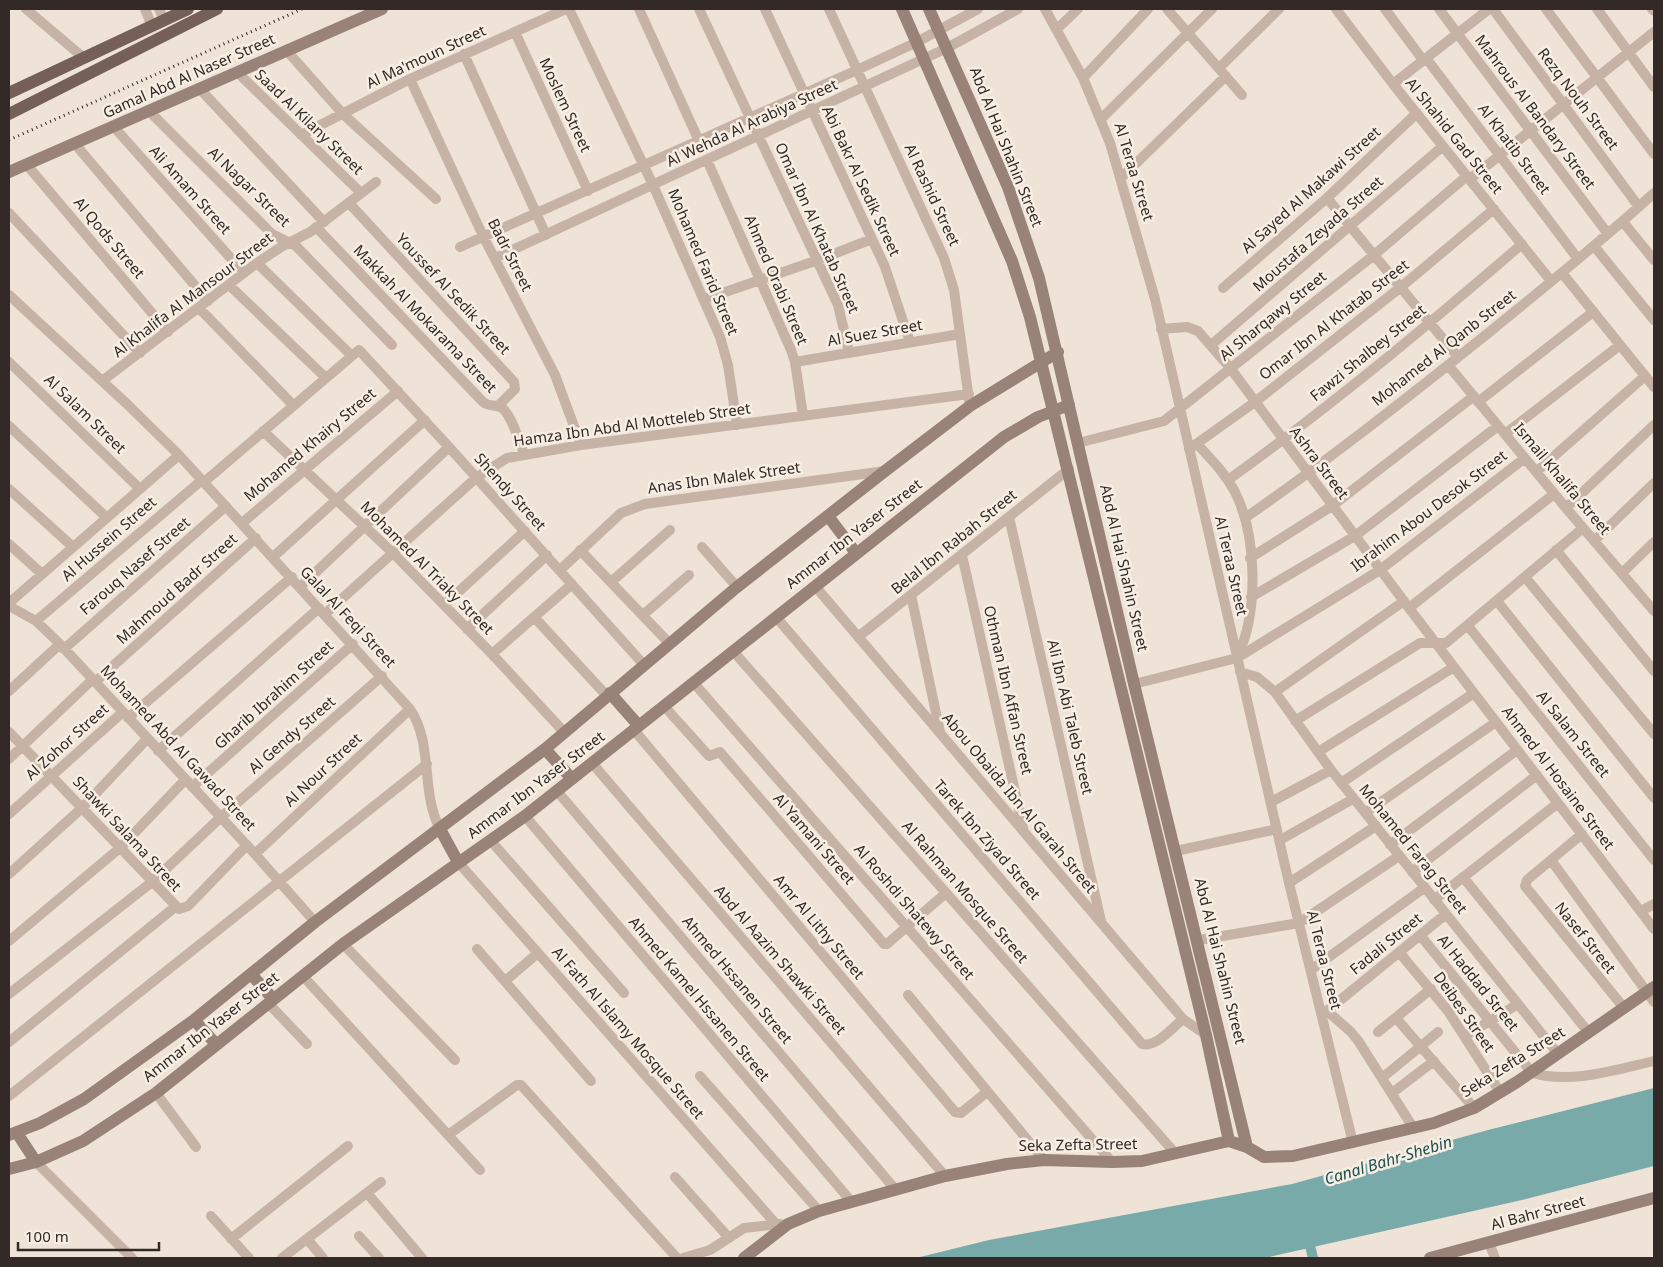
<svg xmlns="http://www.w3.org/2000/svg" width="1663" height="1267" font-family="'Noto Sans',sans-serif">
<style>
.water{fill:#79aaaa}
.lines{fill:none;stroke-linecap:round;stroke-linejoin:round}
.canal{stroke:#79aaaa;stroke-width:10}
.street{stroke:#c6b3a5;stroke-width:10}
.secondary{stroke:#998277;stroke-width:12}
.primary{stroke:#746058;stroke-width:12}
.rail{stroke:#332926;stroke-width:3;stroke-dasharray:1 4;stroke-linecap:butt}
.labels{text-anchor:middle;stroke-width:5;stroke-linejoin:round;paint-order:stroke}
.street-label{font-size:15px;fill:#332926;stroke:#f7eee4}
.water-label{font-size:16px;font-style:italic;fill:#1f5151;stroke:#f7eee4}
</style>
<rect width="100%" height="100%" fill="#efe3d8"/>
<!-- water -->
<path class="water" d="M1654 1088V1166L1522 1200 1265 1258H916L989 1240 1292 1184 1488 1130Z"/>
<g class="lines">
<!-- canal -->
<path class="canal" d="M1308 1237 1313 1258"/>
<!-- street -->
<path class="street" d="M26 9 84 58
M145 9 152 26
M159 9 164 20
M569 9 653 185 720 337 728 365 737 425
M639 9 699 141
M699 9 838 305 849 352
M765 9 885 267 910 342
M829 9 944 258 954 290 969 400
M1045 9 1083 78 1110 143 1155 299 1289 883 1353 1143
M1167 9 1242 95
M1336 9 1393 84 1551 281
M1385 9 1423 60
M1439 9 1608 234
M1493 9 1639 207
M1546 9 1654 154
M1597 9 1654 87
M1652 9 1654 11
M1057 29 1078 9
M515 32 588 191
M287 51 343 114 436 199
M464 54 546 235
M1426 58 1578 259
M1219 68 1279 9
M237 72 361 193
M1083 78 1148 9
M410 79 483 236 555 375 581 445
M1393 84 1489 9
M200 89 324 222
M150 112 272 234 296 246 392 345
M1101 119 1212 9
M114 127 244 273
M301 135 410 79 566 9
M75 144 208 301
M707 160 791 350 795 362 803 416
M27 165 168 332
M1122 177 1226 76
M1470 179 1654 32
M1327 198 1458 357
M349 203 514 382 515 389 498 406
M9 213 140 353
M1623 222 1654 260
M316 227 483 402C489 407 496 404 502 408 511 414 520 443 524 454
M1594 246 1654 320
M460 247 857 70 917 42 978 9
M495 258 947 48 1018 9
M257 263 351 355
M1562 273 1654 387
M229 285 325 377
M1223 288 1327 198 1417 113
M9 295 127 404 179 455 410 709C434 745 420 791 440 829
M705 299 818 260 872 239
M199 308 293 405
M1161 329 1187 327 1198 331 1231 369 1409 608 1654 929
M1211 345 1443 146
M9 362 139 488
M795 362 960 334
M1448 365 1566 508 1654 611
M102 381 257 263 281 247 310 232 376 182
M1478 402 1593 312
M9 426 106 517
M263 431 393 553 492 654 564 732
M1505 434 1620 345
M1078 443 1164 421 1374 255 1467 176
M1197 444C1211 459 1225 473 1235 492 1257 536 1259 613 1237 657
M1189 449 1255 402 1401 287 1494 209
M1536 472 1645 376
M1228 480C1330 407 1427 326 1522 244
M204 482 359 350 449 447 644 665
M9 489 73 547
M1566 508 1654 425
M1009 517 1101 921
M1245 518C1330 459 1411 395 1492 330 1547 285 1602 241 1654 193
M242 523 398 391
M1594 541 1654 483
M9 544 42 574
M702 547 737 587
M580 550 669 643
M1556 550 1654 671
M962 555 1024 832
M273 557 425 420
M1250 558 1332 506 1474 396
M560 570 621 513 645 504 885 471
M1622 573 1654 542
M1525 577 1654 734
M611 582 670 530
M815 586 1183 1019 1206 1035
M300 587 449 447
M911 595 940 732
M1251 597 1355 536 1498 426
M1497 601 1654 798
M9 603 179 455
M444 605 525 531
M9 606 36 621 60 644 255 854 315 922
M1409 608 1554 494
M325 614 477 477 507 458 581 445 969 394
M643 615 689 575
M534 617 607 696
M776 617 1142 1044C1156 1048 1173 1027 1183 1019
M36 621 202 480
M1468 626 1654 860
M467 629 547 555
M858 637 1069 469
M64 649 226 506
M733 651 1175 1153
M492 654 572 584
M1240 672 1257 677 1275 692 1331 770 1558 1054
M95 682 256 538
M693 682 1112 1162
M1134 684 1237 658 1380 570 1525 458
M9 691 60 644
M1275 692 1404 601
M664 706 709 756 720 752 884 944H887L946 893
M128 718 292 577
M1295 721 1420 643H1446L1583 528
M634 730 955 1112 961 1113 987 1092
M9 732 179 909 188 906 247 845
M158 751 319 608
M1318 752 1454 667
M9 759 93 679
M592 763 945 1176
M1341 783 1474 693
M192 787 353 644
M557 791 895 1189
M1271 802 1331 770
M1365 813 1496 722
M9 814 123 712
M525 816 850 1200
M1582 834 1527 880 1525 886 1624 1008
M1280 840 1353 799
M491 841 624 993
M1390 845 1517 750
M1176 851 1277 829
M255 854 410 709
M1551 860 1654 1002
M458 862 776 1224
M1412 872 1537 775
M9 874 83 807 147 739
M1463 877 1589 1033
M1289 883 1376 826
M1434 900 1558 803
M1641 911 1654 904
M1420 935 1532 1073C1571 1084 1615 1070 1654 1061
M1199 940 1299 923 1399 856
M9 941 121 847 185 780
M343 944 455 1060
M477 949 591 1081
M1399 952 1448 1011 1500 1092
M1311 970 1424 888
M303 976 480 1170
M505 981 538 953
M9 994 152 882 221 817 382 676
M908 995 1044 1160
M268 1003 307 1044
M1327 1011 1351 1032 1359 1042 1414 1129
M1322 1015 1446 914
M1396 1018 1474 1108
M1378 1032 1431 989
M1465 1036 1518 1004
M9 1042 175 907
M700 1076 819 1211
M1382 1078 1438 1032
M156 1093 196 1147
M1392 1093 1434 1061
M9 1096 427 764
M448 1135 517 1085H521L677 1258
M36 1162 132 1258
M675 1177 729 1238
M367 1193 422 1258
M211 1216 249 1258
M359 1236 379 1258
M231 1239 348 1146
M307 1239 323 1258
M1489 1243 1495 1258
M282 1258 381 1182
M683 1258 710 1250 744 1228 780 1224"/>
<!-- secondary -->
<path class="secondary" d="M902 9 1012 261 1030 317 1206 1035 1229 1141
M929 9 1008 187 1039 278 1134 684 1247 1147
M9 172 382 9
M828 516 856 553
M610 693 639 726
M545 749 572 779
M440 829 458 862
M251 974 273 999
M194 1020 216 1044
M17 1133 36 1162
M9 1135 40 1123 84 1099 194 1020 315 922 545 749 737 587 885 471 970 406 1058 352
M9 1169 36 1162 83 1141 156 1093 343 944 525 816 1004 437 1038 417 1069 405
M744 1258 788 1224 819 1211 945 1176 1007 1164 1044 1160 1112 1162 1142 1161 1229 1141 1247 1147 1264 1157 1293 1156 1434 1123 1474 1108 1517 1082 1654 987
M1430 1258 1654 1198"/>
<!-- primary -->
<path class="primary" d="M9 93 188 9
M9 114 217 9"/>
<!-- rail -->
<path class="rail" d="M9 140 302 9"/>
</g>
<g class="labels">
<!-- street labels -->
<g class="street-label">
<text transform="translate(426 57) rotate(-25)" y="5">Al Ma'moun Street</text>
<text transform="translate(189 76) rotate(-24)" y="5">Gamal Abd Al Naser Street</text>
<text transform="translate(1578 99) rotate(53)" y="5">Rezq Nouh Street</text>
<text transform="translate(565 105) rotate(65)" y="5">Moslem Street</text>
<text transform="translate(1535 112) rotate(53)" y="5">Mahrous Al Bandary Street</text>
<text transform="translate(309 122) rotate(44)" y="5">Saad Al Kilany Street</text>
<text transform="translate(752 123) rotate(-25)" y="5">Al Wehda Al Arabiya Street</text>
<text transform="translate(1454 136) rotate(51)" y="5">Al Shahid Gad Street</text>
<text transform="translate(1006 147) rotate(68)" y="5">Abd Al Hai Shahin Street</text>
<text transform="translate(1514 149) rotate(53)" y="5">Al Khatib Street</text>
<text transform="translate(1134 172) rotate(73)" y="5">Al Teraa Street</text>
<text transform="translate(861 181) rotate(65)" y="5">Abi Bakr Al Sedik Street</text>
<text transform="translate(249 187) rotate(44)" y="5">Al Nagar Street</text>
<text transform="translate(190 190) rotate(48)" y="5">Ali Amam Street</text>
<text transform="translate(1311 190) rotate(-42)" y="5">Al Sayed Al Makawi Street</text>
<text transform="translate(932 195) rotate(65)" y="5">Al Rashid Street</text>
<text transform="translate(817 228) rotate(66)" y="5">Omar Ibn Al Khatab Street</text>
<text transform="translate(1318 234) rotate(-41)" y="5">Moustafa Zeyada Street</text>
<text transform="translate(109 238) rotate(50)" y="5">Al Qods Street</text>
<text transform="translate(510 255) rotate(63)" y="5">Badr Street</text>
<text transform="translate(703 262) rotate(67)" y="5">Mohamed Farid Street</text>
<text transform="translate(776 280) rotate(67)" y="5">Ahmed Orabi Street</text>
<text transform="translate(453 294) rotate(47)" y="5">Youssef Al Sedik Street</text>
<text transform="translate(193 295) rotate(-37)" y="5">Al Khalifa Al Mansour Street</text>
<text transform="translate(1273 316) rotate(-39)" y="5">Al Sharqawy Street</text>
<text transform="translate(425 319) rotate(46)" y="5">Makkah Al Mokarama Street</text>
<text transform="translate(1334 320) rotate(-38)" y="5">Omar Ibn Al Khatab Street</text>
<text transform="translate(875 333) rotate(-10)" y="5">Al Suez Street</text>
<text transform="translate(1444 348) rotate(-38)" y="5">Mohamed Al Qanb Street</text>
<text transform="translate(1368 353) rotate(-39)" y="5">Fawzi Shalbey Street</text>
<text transform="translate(85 414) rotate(44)" y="5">Al Salam Street</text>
<text transform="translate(632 425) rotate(-8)" y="5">Hamza Ibn Abd Al Motteleb Street</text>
<text transform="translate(310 445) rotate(-40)" y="5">Mohamed Khairy Street</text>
<text transform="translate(1319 463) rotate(53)" y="5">Ashra Street</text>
<text transform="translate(724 478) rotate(-8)" y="5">Anas Ibn Malek Street</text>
<text transform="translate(1562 479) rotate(50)" y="5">Ismail Khalifa Street</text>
<text transform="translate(510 492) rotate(48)" y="5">Shendy Street</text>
<text transform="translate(1429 511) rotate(-37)" y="5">Ibrahim Abou Desok Street</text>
<text transform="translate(854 534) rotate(-38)" y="5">Ammar Ibn Yaser Street</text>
<text transform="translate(109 539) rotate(-41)" y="5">Al Hussein Street</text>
<text transform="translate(954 542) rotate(-39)" y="5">Belal Ibn Rabah Street</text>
<text transform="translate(135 566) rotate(-41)" y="5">Farouq Nasef Street</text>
<text transform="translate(1231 566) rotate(77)" y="5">Al Teraa Street</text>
<text transform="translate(427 568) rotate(45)" y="5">Mohamed Al Triaky Street</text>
<text transform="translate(1124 568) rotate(77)" y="5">Abd Al Hai Shahin Street</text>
<text transform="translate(177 589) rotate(-42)" y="5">Mahmoud Badr Street</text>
<text transform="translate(348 617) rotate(47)" y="5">Galal Al Feqi Street</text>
<text transform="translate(1008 690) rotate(77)" y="5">Othman Ibn Affan Street</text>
<text transform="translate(274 695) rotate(-42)" y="5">Gharib Ibrahim Street</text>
<text transform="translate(1070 717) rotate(77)" y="5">Ali Ibn Abi Taleb Street</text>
<text transform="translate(1573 734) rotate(51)" y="5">Al Salam Street</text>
<text transform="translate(292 735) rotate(-41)" y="5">Al Gendy Street</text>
<text transform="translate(67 742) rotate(-42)" y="5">Al Zohor Street</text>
<text transform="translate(178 748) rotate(47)" y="5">Mohamed Abd Al Gawad Street</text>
<text transform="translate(323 770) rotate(-43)" y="5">Al Nour Street</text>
<text transform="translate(1558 778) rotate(53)" y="5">Ahmed Al Hosaine Street</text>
<text transform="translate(536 785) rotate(-37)" y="5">Ammar Ibn Yaser Street</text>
<text transform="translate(1019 803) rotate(50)" y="5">Abou Obaida Ibn Al Garah Street</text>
<text transform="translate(127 834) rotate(47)" y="5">Shawki Salama Street</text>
<text transform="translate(814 839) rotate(49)" y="5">Al Yamani Street</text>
<text transform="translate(987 840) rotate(49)" y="5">Tarek Ibn Ziyad Street</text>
<text transform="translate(1413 849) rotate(51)" y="5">Mohamed Farag Street</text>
<text transform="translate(965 892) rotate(49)" y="5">Al Rahman Mosque Street</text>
<text transform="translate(914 912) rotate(49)" y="5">Al Roshdi Shatewy Street</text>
<text transform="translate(819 927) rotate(50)" y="5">Amr Al Lithy Street</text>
<text transform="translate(1585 938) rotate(51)" y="5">Nasef Street</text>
<text transform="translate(1386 944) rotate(-39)" y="5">Fadali Street</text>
<text transform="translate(780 960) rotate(49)" y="5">Abd Al Aazim Shawki Street</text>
<text transform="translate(1324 960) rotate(76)" y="5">Al Teraa Street</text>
<text transform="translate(1220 961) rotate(76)" y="5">Abd Al Hai Shahin Street</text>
<text transform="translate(737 980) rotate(50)" y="5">Ahmed Hssanen Street</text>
<text transform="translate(1478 983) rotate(51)" y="5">Al Haddad Street</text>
<text transform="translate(699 999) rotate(50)" y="5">Ahmed Kamel Hssanen Street</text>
<text transform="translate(1464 1012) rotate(55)" y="5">Deibes Street</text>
<text transform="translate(211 1027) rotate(-38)" y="5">Ammar Ibn Yaser Street</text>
<text transform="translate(628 1033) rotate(49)" y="5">Al Fath Al Islamy Mosque Street</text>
<text transform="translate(1513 1062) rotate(-32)" y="5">Seka Zefta Street</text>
<text transform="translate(1078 1145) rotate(-1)" y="5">Seka Zefta Street</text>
<text transform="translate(1538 1213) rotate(-15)" y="5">Al Bahr Street</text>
</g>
<!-- water labels -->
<g class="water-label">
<text transform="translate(1388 1160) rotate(-17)" y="6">Canal Bahr-Shebin</text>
</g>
</g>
<!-- border -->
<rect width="1663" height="1267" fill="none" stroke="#332926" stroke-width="20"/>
<!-- scale -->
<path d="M18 1242v8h141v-8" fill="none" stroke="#332926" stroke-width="2.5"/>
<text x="25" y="1242" font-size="15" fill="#332926" stroke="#f7eee4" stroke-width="4" paint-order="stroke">100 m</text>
</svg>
